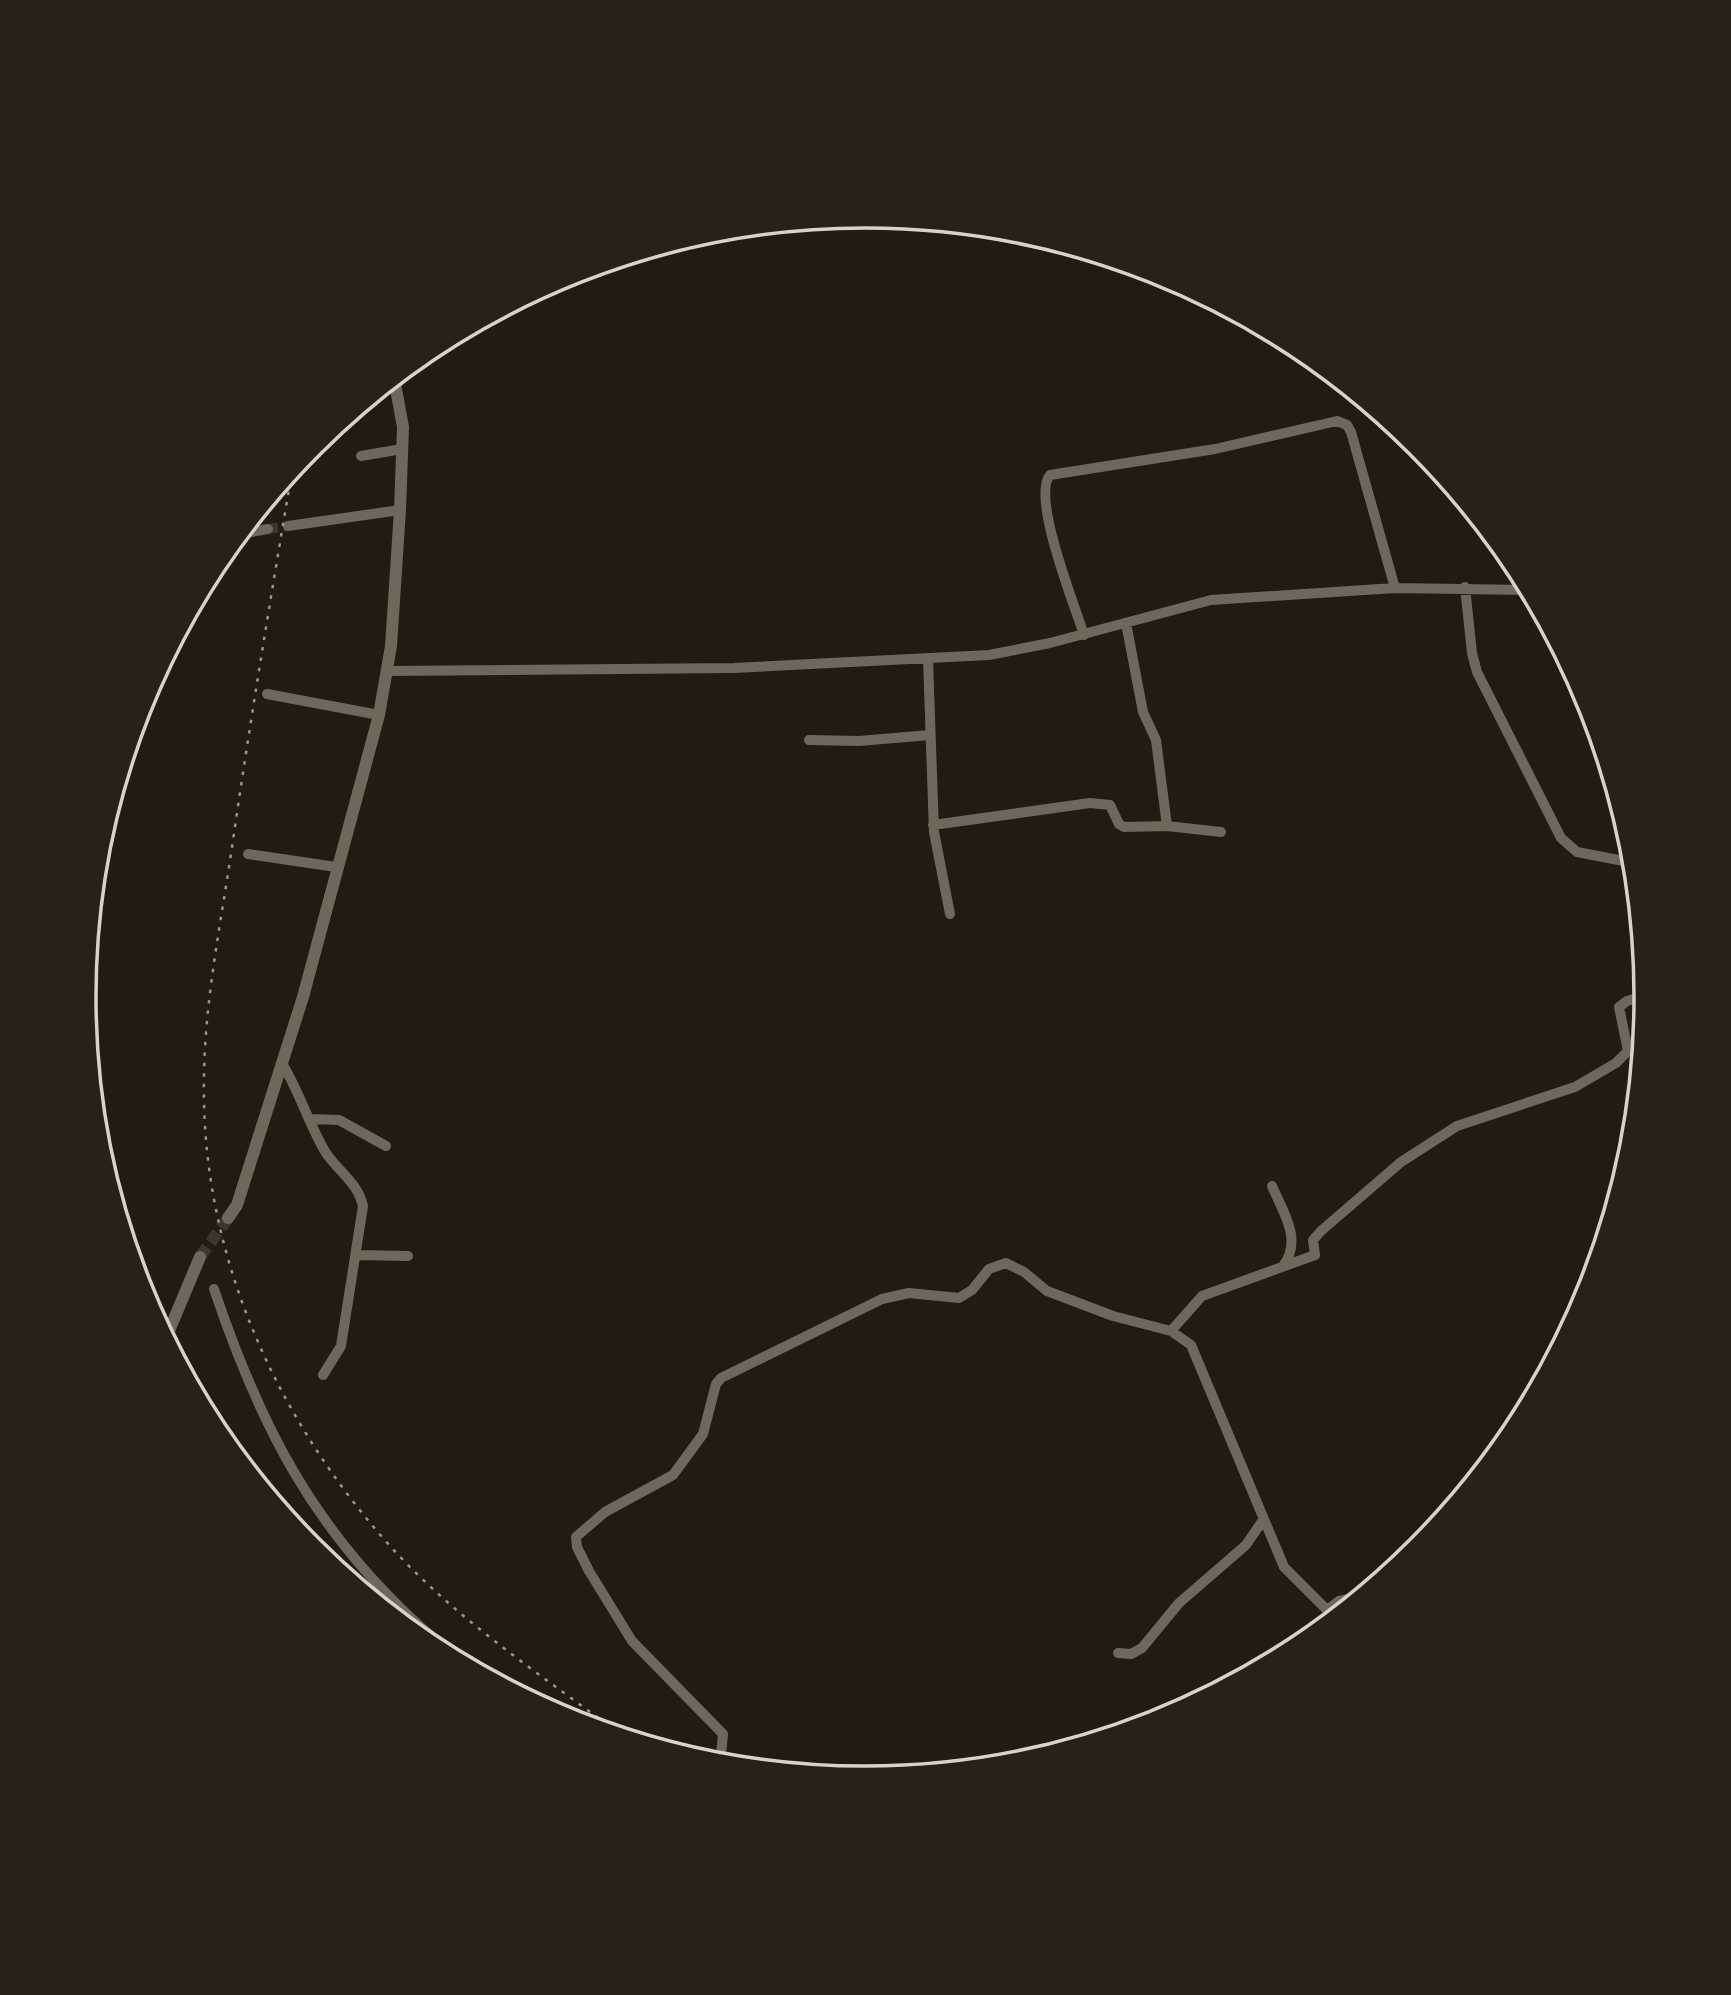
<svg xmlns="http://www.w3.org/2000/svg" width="1731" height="1995" font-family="'Noto Serif',serif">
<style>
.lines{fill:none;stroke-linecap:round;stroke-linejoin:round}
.minor-tunnel{stroke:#3c372d;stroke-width:10;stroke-dasharray:10 5;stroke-linecap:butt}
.tertiary-tunnel{stroke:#3c372d;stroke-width:12;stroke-dasharray:12 6;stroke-linecap:butt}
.minor{stroke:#6e675a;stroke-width:10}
.tertiary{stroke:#6e675a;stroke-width:12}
.rail{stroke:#9b978f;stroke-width:2.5;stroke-dasharray:3.5 7;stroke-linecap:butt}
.rim{fill:none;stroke:#d7d3cc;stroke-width:3.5}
</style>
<rect width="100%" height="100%" fill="#211b11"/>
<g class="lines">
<!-- minor-tunnel -->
<path class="minor-tunnel" d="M268 529 288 526"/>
<!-- tertiary-tunnel -->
<path class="tertiary-tunnel" d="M200 1257 228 1218"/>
<!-- minor -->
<path class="minor" d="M361 456 402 449
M288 526 400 510
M240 534 268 529
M1465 587 1472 653 1477 672 1561 838 1577 852 1634 863
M1126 623 1143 712 1156 740 1167 826
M1084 635C1075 606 1031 497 1050 475L1215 449 1337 421 1347 425 1351 432 1395 588
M928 659 934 832 950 914
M386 671 734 668 989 655 1050 643 1211 600 1395 588 1530 590
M267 694 379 715
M809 740 859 741 930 735
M933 825 1090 803 1110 805 1119 824 1124 827 1167 826 1221 832
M248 854 336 867
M283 1065C300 1093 309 1125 326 1153 338 1171 358 1183 363 1206L341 1346 323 1375
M309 1119 339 1120 386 1146
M1272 1186C1283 1212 1303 1240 1283 1266
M357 1255 408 1256
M214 1289C260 1426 314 1531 423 1629 444 1647 469 1663 492 1680
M1171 1331 1202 1296 1315 1255 1313 1240 1321 1231 1401 1162 1457 1126 1575 1087 1616 1063 1628 1051 1619 1007 1627 1001 1647 995
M1327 1610 1339 1601 1362 1596
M1118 1653 1131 1654 1142 1648 1179 1603 1246 1545 1263 1520
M720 1765 723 1734 632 1641 589 1571 577 1547 576 1537 605 1512 673 1475 703 1434 716 1384 721 1378 882 1299 909 1293 959 1298 972 1290 989 1269 1006 1263 1024 1272 1047 1291 1113 1316 1171 1331 1191 1345 1284 1567 1335 1618"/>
<!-- tertiary -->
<path class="tertiary" d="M228 1218 237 1205 303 997 379 715 391 646 400 510 403 427 394 378
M166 1338 200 1257"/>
<!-- rail -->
<path class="rail" d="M292 471C271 596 250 722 232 847 221 923 205 999 204 1076 200 1252 275 1417 390 1546 458 1621 544 1677 624 1737"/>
</g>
<!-- crop -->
<path d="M0 0H1731V1995H0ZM96 997a769 769 0 1 1 1538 0a769 769 0 1 1-1538 0Z" fill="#272118" fill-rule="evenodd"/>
<path class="rim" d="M96 997a769 769 0 1 1 1538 0a769 769 0 1 1-1538 0Z"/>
</svg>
